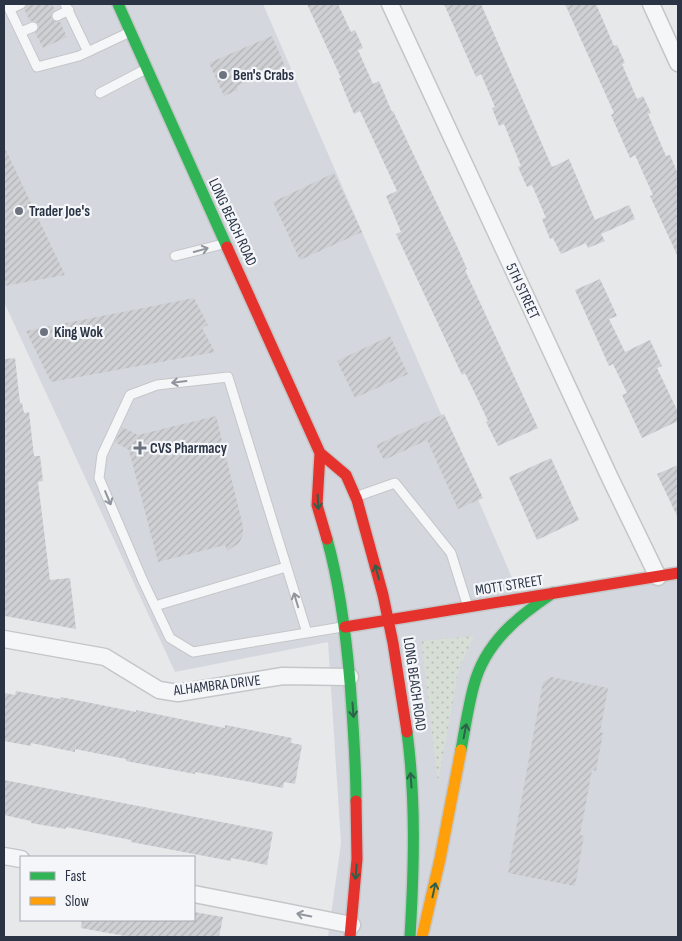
<svg xmlns="http://www.w3.org/2000/svg" width="682" height="941" font-family="'Sofia Sans Condensed',sans-serif">
<style>
.built{fill:#d4d7dd}
.grass{fill:url(#grass-dots)}
.building{fill:url(#building-hatch)}
.lines{fill:none;stroke-linecap:round;stroke-linejoin:round}
.lane-casing{stroke:#c4c6c8;stroke-width:11}
.street-casing{stroke:#c4c6c8;stroke-width:19}
.fast-casing{stroke:#c4c6c8;stroke-width:14}
.slow-casing{stroke:#c4c6c8;stroke-width:14}
.jam-casing{stroke:#c4c6c8;stroke-width:14}
.lane{stroke:#f5f6f7;stroke-width:9}
.street{stroke:#f5f6f7;stroke-width:16}
.fast{stroke:#30b455;stroke-width:11}
.slow{stroke:#ff9f0a;stroke-width:11}
.jam{stroke:#e5322d;stroke-width:11}
.oneway{stroke:#90959e}
.oneway2{stroke:#2d614b}
.poi-dot{fill:#6c737f;stroke:#f4f6f9;stroke-width:2}
.labels{text-anchor:middle;stroke-width:4.5;stroke-linejoin:round;paint-order:stroke}
.poi-label{font-size:15px;font-weight:bold;fill:#2b3445;stroke:#f4f6f9;text-anchor:start}
.street-label{font-size:15px;fill:#2b3445;stroke:#f4f6f9}
</style>
<defs>
<pattern id="grass-dots" width="8" height="8" patternUnits="userSpaceOnUse" patternTransform="scale(1.25)"><rect width="8" height="8" fill="#d6ded6"/><path d="M2 2h.1M6 6h.1" fill="none" stroke="#b8bfb9" stroke-width="1.8" stroke-linecap="round"/></pattern>
<pattern id="building-hatch" width="6" height="6" patternUnits="userSpaceOnUse" patternTransform="scale(1.25)"><rect width="6" height="6" fill="#ced0d3"/><path d="M-1 1l2-2M0 6l6-6M5 7l2-2" fill="none" stroke="#b1b3b6"/></pattern>
</defs>
<rect width="100%" height="100%" fill="#e6e8ea"/>
<!-- built -->
<path class="built" d="M4 4H263L523 603 678 577V937H328L341 843 328 642 175 672 4 302Z"/>
<!-- grass -->
<path class="grass" d="M474 636 459 669 438 783 421 641Z"/>
<!-- building -->
<path class="building" d="M27 4H52L55 10 52 13 51 18 54 21 60 22 67 37 43 48 35 33 39 28V24L34 21H30L24 9Z
M307 4H338L351 32 355 30 363 48 358 50 373 84 379 81 392 112 393 111 456 244 467 269 465 270 538 428 498 446 486 422 488 421 465 373 462 375 396 234 401 232 386 196 397 191 360 111 354 114 339 78H341Z
M444 4H481L552 167 569 159 595 220 629 205 635 219 601 234 605 241 588 248 586 243 561 254 553 238 550 239 542 219 546 218 532 185 527 187 518 167 521 166 504 124 499 126 492 108 495 107 481 74 476 77Z
M565 4H596L614 46 617 45 625 63 622 64 637 99 643 96 651 113 648 114 666 156 670 155 678 174V257L650 196 653 195 635 155 630 158 611 115 614 113Z
M272 36 285 66 237 86 238 90 224 96 209 63Z
M4 146 65 275 4 286Z
M334 173 362 232 300 260 273 202Z
M600 279 617 316 609 319 625 352 650 340 662 366 657 368 678 412V421L642 438 622 395 627 393 613 364 609 366 575 290Z
M194 298 208 325 202 328 215 352 51 382 26 331Z
M390 336 408 374 355 398 337 361Z
M15 358 20 403H22L24 413 29 412 34 456H40L43 481 38 482 50 580 70 578 76 629 5 616 4 359Z
M444 414 483 498 458 509 427 440 384 460 376 445Z
M216 416 243 526V535L239 543 227 551 225 545 158 562 129 450 115 442 122 427 138 435Z
M551 458 579 520 537 540 509 477Z
M678 465V518L657 474Z
M551 677 608 688 600 732 603 733 596 771 592 770 580 835 584 836 575 886 508 873 543 682Z
M16 691 60 699 61 697 136 712V710L225 728V725L292 738 291 743 302 745 295 784 284 782 283 788 195 772V774L152 766 126 761V759L75 749V752L31 743V746L4 741V693L15 695Z
M4 780 273 832 267 865 231 858V861L131 842V840L66 827V829L31 823V821L4 815Z
M194 912 223 917 219 937H130L81 928 82 920H194Z"/>
<g class="lines">
<defs>
<path id="lane" d="M7 4 37 67 79 56 128 33
M65 4 88 52
M10 9 21 4
M57 16 69 10
M21 32 33 27
M100 93 144 70
M175 256 223 244
M358 496 395 483 451 553 468 607
M155 606 286 567
M307 633 228 377 157 385 130 395 102 455 99 478 143 581 170 638 193 652 342 627"/>
<path id="street" d="M390 4 610 478 658 577
M651 4 678 63
M4 639 105 657 159 690 178 693 283 676 350 677
M4 856 21 859
M194 894 352 925"/>
<path id="fast" d="M118 4 227 247
M327 539C340 586 346 634 350 682 353 722 356 761 356 801
M407 732C416 800 414 869 410 937
M461 750C465 729 468 707 474 685 485 643 518 616 553 593"/>
<path id="slow" d="M422 937 440 859 461 750"/>
<path id="jam" d="M227 247 320 453 317 505 327 539
M320 453 346 475 357 500 383 595 393 643 407 732
M345 627 678 573
M350 937 357 859 356 801"/>
</defs>
<!-- lane casing -->
<use href="#lane" class="lane-casing"/>
<!-- street casing -->
<use href="#street" class="street-casing"/>
<!-- fast casing -->
<use href="#fast" class="fast-casing"/>
<!-- slow casing -->
<use href="#slow" class="slow-casing"/>
<!-- jam casing -->
<use href="#jam" class="jam-casing"/>
<!-- lane -->
<use href="#lane" class="lane"/>
<!-- street -->
<use href="#street" class="street"/>
<!-- fast -->
<use href="#fast" class="fast"/>
<!-- slow -->
<use href="#slow" class="slow"/>
<!-- jam -->
<use href="#jam" class="jam"/>
</g>
<!-- one-way arrows -->
<defs><path id="oneway-shaft" d="M-6 0H5M1.5-3L5.5 0L1.5 3" fill="none" stroke-width="1.6" stroke-linecap="round" stroke-linejoin="round" transform="scale(1.25)"/></defs>
<g class="oneway">
<use href="#oneway-shaft" transform="translate(201 250) rotate(-15)"/>
<use href="#oneway-shaft" transform="translate(179 382) rotate(173)"/>
<use href="#oneway-shaft" transform="translate(108 498) rotate(67)"/>
<use href="#oneway-shaft" transform="translate(296 600) rotate(-107)"/>
<use href="#oneway-shaft" transform="translate(304 915) rotate(-169)"/>
</g>
<g class="oneway2">
<use href="#oneway-shaft" transform="translate(318 502) rotate(87)"/>
<use href="#oneway-shaft" transform="translate(377 572) rotate(-105)"/>
<use href="#oneway-shaft" transform="translate(353 710) rotate(86)"/>
<use href="#oneway-shaft" transform="translate(465 731) rotate(-79)"/>
<use href="#oneway-shaft" transform="translate(411 780) rotate(-94)"/>
<use href="#oneway-shaft" transform="translate(356 872) rotate(95)"/>
<use href="#oneway-shaft" transform="translate(434 890) rotate(-78)"/>
</g>
<!-- markers -->
<g class="poi-dot">
<circle cx="223" cy="75" r="5"/>
<circle cx="19" cy="211" r="5"/>
<circle cx="44" cy="332" r="5"/>
<path d="M137.5 440.5h5v5h5v5h-5v5h-5v-5h-5v-5h5z"/>
</g>
<g class="labels">
<!-- poi labels -->
<g class="poi-label">
<text x="233" y="80">Ben's Crabs</text>
<text x="29" y="216">Trader Joe's</text>
<text x="54" y="337">King Wok</text>
<text x="150" y="453">CVS Pharmacy</text>
</g>
<!-- street labels -->
<g class="street-label">
<text transform="translate(233 222) rotate(65)" y="5">LONG BEACH ROAD</text>
<text transform="translate(523 291) rotate(65)" y="5">5TH STREET</text>
<text transform="translate(509 585) rotate(-9)" y="5">MOTT STREET</text>
<text transform="translate(415 684) rotate(82)" y="5">LONG BEACH ROAD</text>
<text transform="translate(217 685) rotate(-7)" y="5">ALHAMBRA DRIVE</text>
</g>
</g>
<!-- border -->
<rect width="682" height="941" fill="none" stroke="#2b3445" stroke-width="10"/>
<!-- legend -->
<rect x="20" y="856" width="175" height="65" fill="#f4f6f9" stroke="#a4a8b1"/>
<rect x="30" y="872" width="25" height="8" fill="#30b455" stroke="#a4a8b1"/>
<text x="65" y="881" font-size="15" fill="#2b3445">Fast</text>
<rect x="30" y="897" width="25" height="8" fill="#ff9f0a" stroke="#a4a8b1"/>
<text x="65" y="906" font-size="15" fill="#2b3445">Slow</text>
</svg>
